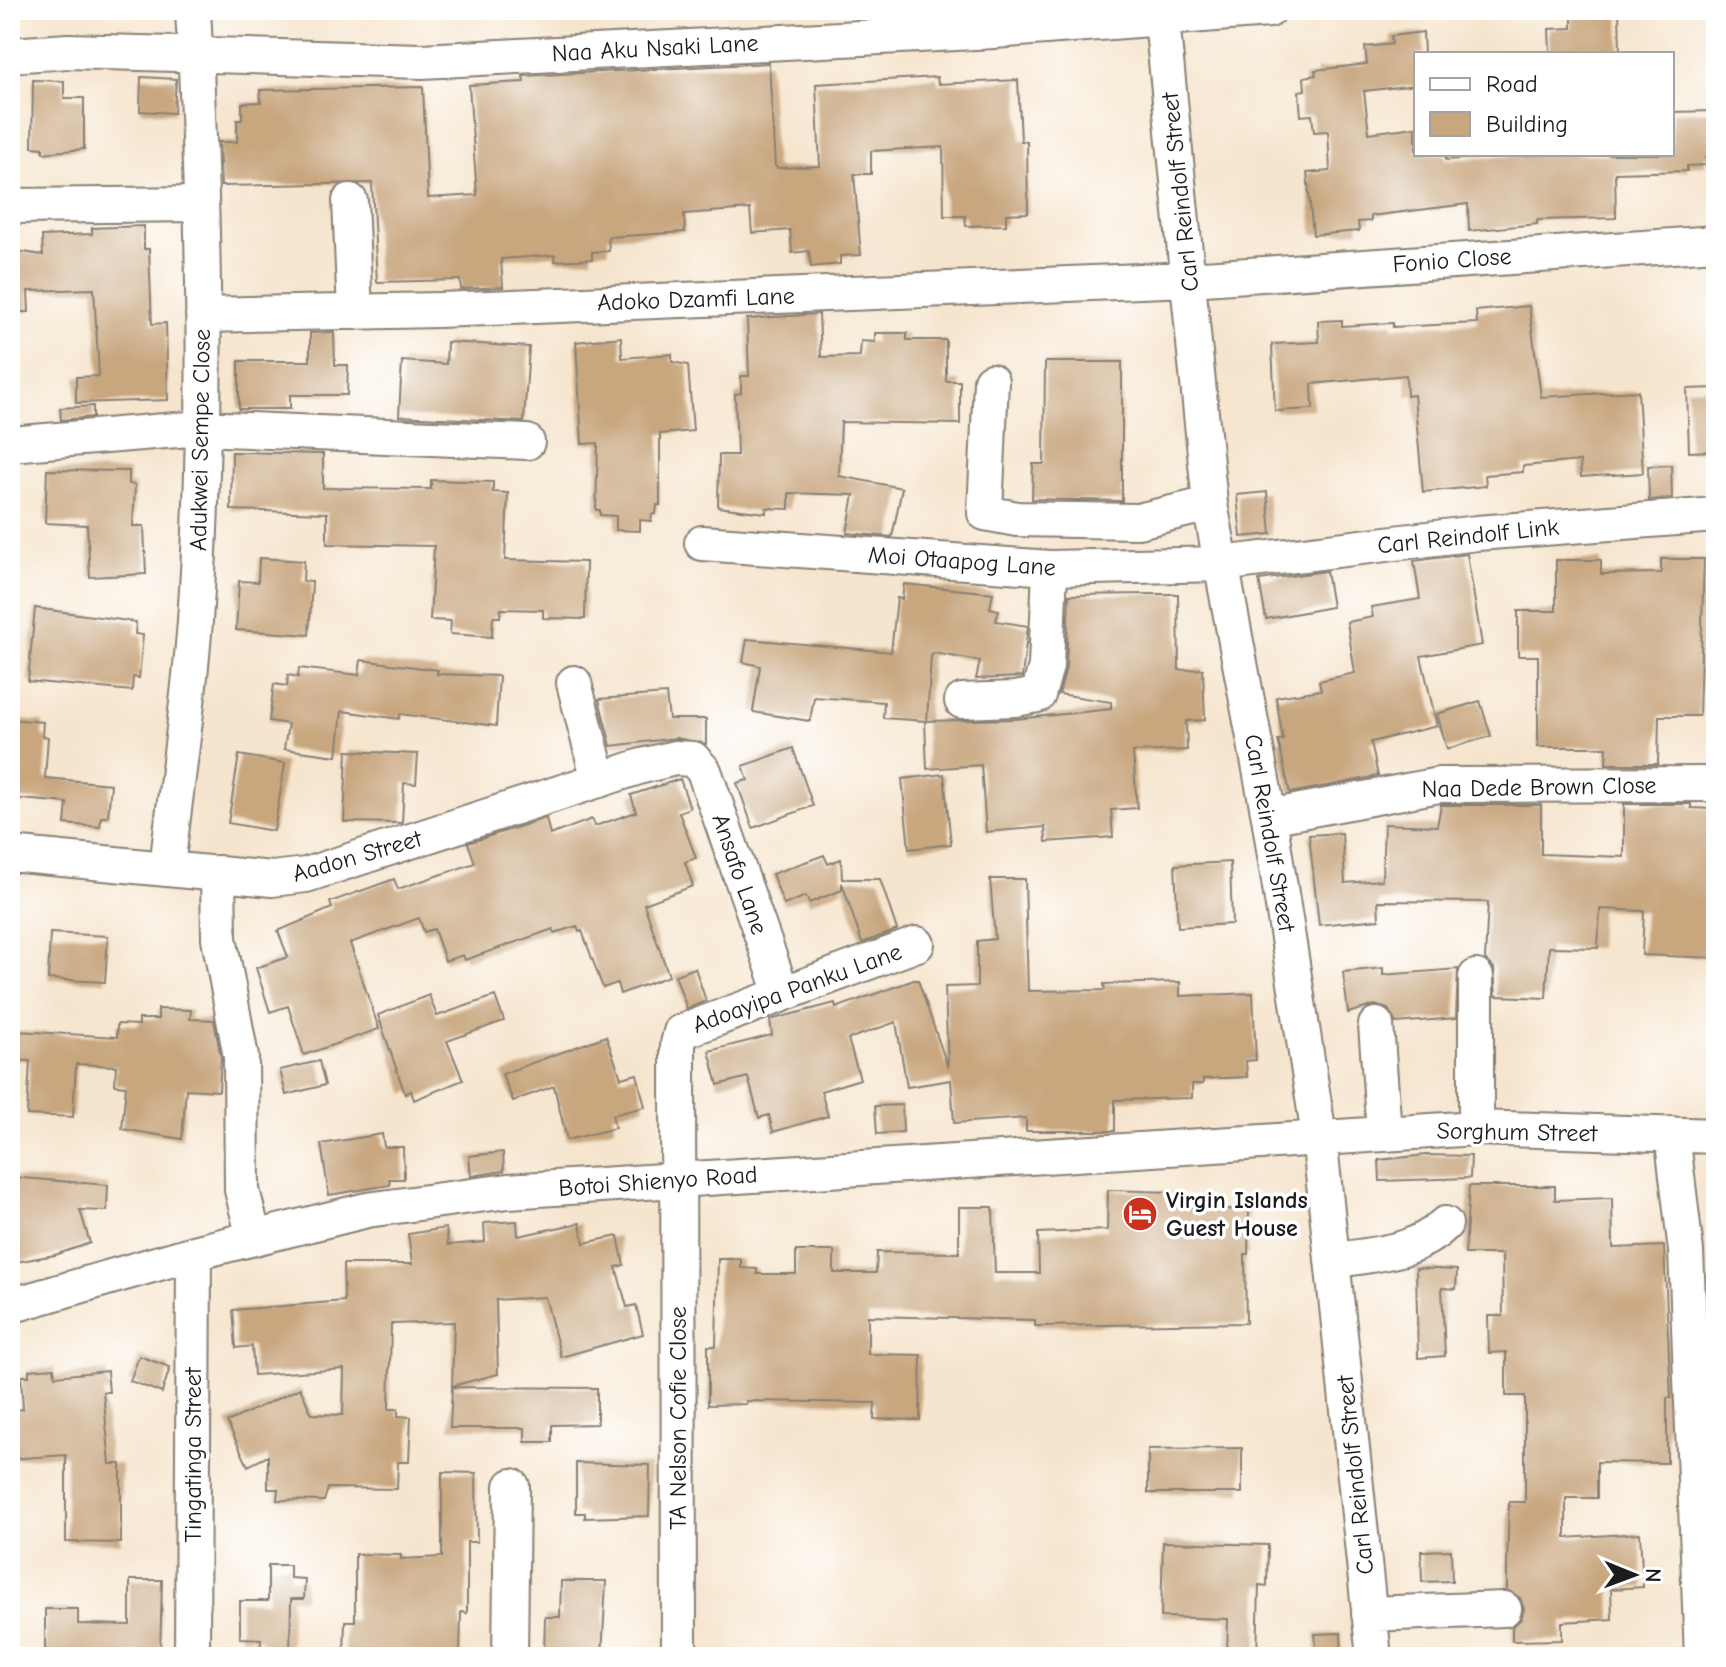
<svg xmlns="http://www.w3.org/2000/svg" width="1726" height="1667" font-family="'Comic Neue',sans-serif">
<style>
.building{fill:#c8a67e}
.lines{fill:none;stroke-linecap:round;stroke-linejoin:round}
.minor-casing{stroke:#898075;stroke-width:38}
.minor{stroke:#fff;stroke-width:34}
.labels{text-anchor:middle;stroke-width:7;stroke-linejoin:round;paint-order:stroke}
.street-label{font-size:24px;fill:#1c1c1c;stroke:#fff}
.poi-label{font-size:24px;font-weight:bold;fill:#1c1c1c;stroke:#fff;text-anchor:start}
</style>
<rect width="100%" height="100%" fill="#fff"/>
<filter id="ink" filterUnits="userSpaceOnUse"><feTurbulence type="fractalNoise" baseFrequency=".0125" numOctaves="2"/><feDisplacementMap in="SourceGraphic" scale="16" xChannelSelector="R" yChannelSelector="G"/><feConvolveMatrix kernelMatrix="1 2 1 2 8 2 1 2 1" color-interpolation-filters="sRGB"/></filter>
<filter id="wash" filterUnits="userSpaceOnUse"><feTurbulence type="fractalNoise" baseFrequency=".006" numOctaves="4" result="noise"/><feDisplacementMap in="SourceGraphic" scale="32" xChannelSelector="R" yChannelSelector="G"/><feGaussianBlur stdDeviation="1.8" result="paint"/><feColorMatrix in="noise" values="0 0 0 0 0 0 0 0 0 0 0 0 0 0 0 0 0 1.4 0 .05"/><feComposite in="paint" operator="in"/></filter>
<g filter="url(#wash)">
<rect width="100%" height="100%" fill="#f6e5ce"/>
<g id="blocks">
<!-- building -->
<path class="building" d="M1572 10H1619L1620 52 1550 54 1549 29 1572 28Z
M1423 32 1424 54H1416V85L1364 91 1369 133 1416 127V154H1445L1446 160 1550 154H1672V112L1713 111 1714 156 1706 157V165L1687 166V171L1615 173 1616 218 1537 220V224L1469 231 1468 204 1371 216V221L1358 222 1359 231 1313 235 1307 173 1330 171 1328 131 1314 132 1312 115 1301 116 1299 91 1305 90 1304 77 1316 75 1315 70 1367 64 1365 47 1392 44 1391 36Z
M769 63 775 166 778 168 820 166 816 84 937 77 938 84 1018 80 1021 141H1027L1028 213 1006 214V225L966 226 965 216H944L943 147 871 151V174H854L861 255 840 256V264L811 267 809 251 792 253 790 230 752 233 750 209 684 214 685 232 608 237 609 251 592 252V259L555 261V255L501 259 503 287 461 289 460 280 377 282 372 183 221 186 219 142H237V120H242V103L261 102 260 90 423 87 428 198 477 195 469 85 524 82 523 76Z
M141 77 176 79 174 113 140 111Z
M33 80 64 81V98H84V149L43 153V148L32 147Z
M144 226V249H149L152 324 166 323 168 400 76 403V377L99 376 94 289 28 291 29 312H10V250L43 255 42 236 92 234V228Z
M1529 306 1541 397 1638 391 1643 473 1581 477 1580 461 1523 466V472L1485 475 1486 486 1423 492 1414 395 1407 396 1406 375 1312 384 1313 409 1275 411 1272 344 1319 342 1318 321 1342 320V326L1393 323V327L1477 323 1476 311Z
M819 314 821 357 860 356 861 341 875 342V333H907V340H946V381H960V424L841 422 839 476 902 488 892 537 847 533 854 495 789 493V509L766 508V513L718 507 719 455H737L735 394 741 393V376H749L747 319Z
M334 332 335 365H348L347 395H290V409H239V361H310V333Z
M621 337 622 358 672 354V362L688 365 693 431 660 434V505H657L656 514H652L651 521 640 520V531L616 530V516L600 515V510H596L598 443 582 444 576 342Z
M447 342 529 347 524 422 399 416 402 361 446 364Z
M1045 362H1122V501L1032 499 1033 464H1044Z
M1716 388V451L1689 452 1687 389Z
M93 406V417L61 420 60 408Z
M232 452 323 454V488L431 489V480L493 482V492L508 493 505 560 586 562 585 619 543 618V610L501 609 500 617H493L492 637 450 634 451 621 430 620 434 546 327 544V513L231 510Z
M1671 465 1672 498 1649 500 1648 466Z
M47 470 129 471V484L135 485 133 526H144L146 574 90 577 87 525 45 523Z
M1267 492 1271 534 1241 537 1237 495Z
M1467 554 1482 645 1421 656 1437 726 1371 742 1378 776 1290 793 1278 740H1283L1276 697 1321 690 1319 681 1355 673 1347 622 1373 617 1371 607 1420 599 1414 561Z
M259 558 304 561 303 581 312 582 309 635 236 630 239 581 258 582Z
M1661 559H1704L1699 716H1659L1658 764H1606L1607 747H1538V656H1518V611H1556V560H1601V574L1661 573Z
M1326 571 1332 607 1266 619 1259 580Z
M904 584 993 593 990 608 999 610 996 621 1028 626 1022 677 976 679 980 661 934 653 931 656 927 721 883 718 884 702 814 697 810 721 753 712 760 666 743 662 747 639 891 652 897 598 902 599Z
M1149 594H1178L1179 670 1203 669 1205 720 1186 721 1187 750 1133 752 1137 808 1111 810 1113 837 1046 842 1045 827 986 832 981 765 927 769 925 721 1016 719 1111 709V702L1059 694 1066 667 1069 595Z
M35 608 136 622 135 634 143 635 139 678 133 677 132 691 28 681Z
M361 660 438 670 437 674 499 676 496 726 400 714 399 719 342 711 337 756 284 749 288 724 269 721 274 684 287 686 288 675 298 677 299 668 359 675Z
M666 694 669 719H706V744L676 738 611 746 599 699Z
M1480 701 1491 736 1447 749 1437 714Z
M10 719 43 722 42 736 48 737 45 778 111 784 108 817H101L100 827 65 824 67 803 10 798Z
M793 748 813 806 753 828 737 783 748 780 743 766Z
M347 751 418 754 416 784 404 783 402 823 344 822Z
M239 755 285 763 274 831 228 823Z
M944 774 951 844 909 849 902 779Z
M680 779 690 808 679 812 696 858 685 862 693 886 644 904 669 976 620 994 617 983 603 988 582 931 579 932 577 926 554 933 553 929 465 960 463 955 445 961 434 929 424 932 419 918 350 943 379 1029 304 1055 288 1006 270 1012 256 968 288 957 278 931 332 908 330 902 394 879 398 889 475 863 468 843 475 841 546 818 550 835 592 819 595 826 636 812 631 795Z
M1624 804H1691V808L1716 809V958L1642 955 1644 911 1600 909 1598 948 1549 947 1546 998 1496 996 1494 968 1485 959 1488 902 1378 901 1379 919 1319 925 1309 835 1342 833 1345 883 1382 880 1384 824 1437 826 1441 805H1541V854L1624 857Z
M824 855 828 864 841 859 842 879H880L897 930 862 943 842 883V890L809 903 806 896 784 905 772 874Z
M1230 862 1232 924 1178 927 1175 865Z
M990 879H1025L1028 991 1105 990 1104 984 1180 982V996L1253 993 1256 1060 1246 1061 1247 1077 1203 1079V1084H1192V1098L1115 1100V1131H1026V1118L954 1123 951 1080 907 1087 896 1022 848 1039 860 1079 821 1091 828 1116 773 1132 769 1115 759 1118 748 1077 718 1085 709 1051 772 1035 770 1020 835 1003 836 1008 914 980H918L948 1068 945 987 977 986V941L995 939Z
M50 933 108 936 105 982 48 979Z
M695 968 706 1001 687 1009 675 975Z
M1383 968V975L1458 969 1456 1018 1396 1023 1388 1009 1375 1005 1348 1013 1343 972Z
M429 995 437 1016 495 996 504 1021 447 1041 463 1080 414 1100 411 1091 405 1094 378 1015Z
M158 1009 191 1010 190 1019 214 1020 221 1058 219 1091 186 1089 182 1139 122 1129 126 1086 115 1085 116 1066 76 1064 73 1117 27 1115 30 1061 15 1060 17 1031 117 1037V1024L139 1025V1019H158Z
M606 1036 621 1078 637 1074 645 1107 612 1115 615 1128 567 1140 554 1086 513 1101 502 1074Z
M319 1061 325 1085 286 1095 280 1070Z
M902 1105 903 1132 877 1134 875 1106Z
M382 1134 384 1147H403L404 1179H389L390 1185 329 1195 321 1144Z
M503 1152 504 1171 471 1176 469 1156Z
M1426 1155 1471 1156 1470 1178 1380 1181 1379 1160Z
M10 1177 108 1185 107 1211 80 1210 90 1243 55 1255 10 1263Z
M1469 1186H1555V1200L1612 1198 1613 1248 1664 1246 1671 1398H1667V1463L1597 1462V1498H1566V1538L1640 1533 1643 1587 1611 1589 1612 1619 1562 1622V1640L1512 1641V1627L1521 1619 1524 1609 1520 1598 1507 1590V1565L1509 1502H1525V1396H1506V1352L1489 1353 1488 1316H1503L1502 1254H1465Z
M1108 1190 1172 1192V1207L1249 1210 1248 1254H1245L1246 1323 1035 1326V1320L868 1316V1354L921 1355 920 1420 874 1419 875 1403 746 1401V1404L708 1405V1346H716L718 1259H741V1268L757 1269V1274H796V1251H834V1273H876L877 1252 959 1253V1207H993L995 1273H1039L1038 1233 1107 1230Z
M517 1221 518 1236 580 1223 584 1243 618 1236 624 1265 616 1267 627 1307 636 1305 643 1334 561 1357 545 1297 496 1300 498 1374 452 1386 454 1322 391 1324 389 1409H398V1416L411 1417 409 1462H398L397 1489 328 1488 324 1501 277 1500 278 1489H268V1456L248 1466 227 1422 300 1388 312 1414 343 1415 344 1369 254 1375 252 1346 236 1348 233 1310 344 1301 343 1264H412L408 1234 446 1228 448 1245 485 1242 484 1223Z
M1416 1268 1457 1270 1456 1289 1442 1288 1445 1356 1418 1358Z
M139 1356 170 1367 162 1393 130 1381Z
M54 1368 55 1376 107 1371 109 1392H103L110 1464H121V1543L66 1542V1455L10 1459V1416L15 1415V1410L23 1409 21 1376H29V1370Z
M452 1387 597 1388V1424L552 1425V1442H525V1428H450Z
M1242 1448V1493H1148V1449Z
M576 1463 650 1465 649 1516 585 1518V1513H576Z
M442 1472 476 1473 477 1542H467V1613L461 1612 460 1657H344L345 1621H355V1554L401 1555V1559L442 1557Z
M1163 1542 1268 1545 1267 1586 1259 1585 1257 1657H1227L1228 1619 1161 1617Z
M1451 1550 1452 1581 1422 1582 1421 1551Z
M268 1565H290V1578L305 1579 304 1599H291L290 1657H260L261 1639 240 1638V1601H268Z
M130 1580H162L160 1657 45 1654V1609H78V1624L130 1625Z
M561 1581H606L602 1657H544L545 1617H560Z
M1341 1633 1342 1657H1317L1315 1634Z"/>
</g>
</g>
<g filter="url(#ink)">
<use href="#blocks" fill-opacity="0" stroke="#898075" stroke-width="2"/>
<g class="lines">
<defs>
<path id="minor" d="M1161 10 1210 504 1269 817 1319 1136 1374 1657
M10 55 68 51 422 61 994 31 1269 10
M350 201 355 312
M10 206 201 204
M203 315 439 310 1189 279 1716 243
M991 381 985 513 1017 519 1138 521 1210 504
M10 444 201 428 527 442
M702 543 1050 568 1221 564 1477 533 1716 515
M574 683 599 780
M962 701 1015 699 1038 695 1046 666 1050 568
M1269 817 1439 785 1716 784
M10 854 272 879 306 875 642 766 675 758 693 759 704 771 782 993
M167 868C176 786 189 704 195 621 209 418 204 213 193 10
M218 873 219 938 241 1057 242 1190 254 1238
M1376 1025 1384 1132
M1476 1128V977
M1672 1134 1686 1251 1702 1657
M1332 1261C1371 1254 1415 1254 1445 1224
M10 1306 194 1253 367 1210 508 1191 1476 1128 1716 1136
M1369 1614 1504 1609
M192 1657 194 1253
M510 1657 512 1486
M679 1657 678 1044 681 1032 917 944"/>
</defs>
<!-- minor casing -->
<use href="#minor" class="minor-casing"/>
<!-- minor -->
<use href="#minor" class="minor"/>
</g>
</g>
<!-- icons -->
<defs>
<symbol id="hotel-disc" viewBox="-11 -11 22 22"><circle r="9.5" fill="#c8321e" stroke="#fff"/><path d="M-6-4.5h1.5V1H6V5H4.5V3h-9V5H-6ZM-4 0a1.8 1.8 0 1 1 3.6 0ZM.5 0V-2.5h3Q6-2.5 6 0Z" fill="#fff"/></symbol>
</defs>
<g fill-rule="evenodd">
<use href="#hotel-disc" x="1120" y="1194" width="40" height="40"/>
</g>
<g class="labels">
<!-- street labels -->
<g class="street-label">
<text transform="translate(655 48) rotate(-3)" y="8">Naa Aku Nsaki Lane</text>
<text transform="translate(1180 192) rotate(-96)" y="8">Carl Reindolf Street</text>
<text transform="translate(1452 260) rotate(-4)" y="8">Fonio Close</text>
<text transform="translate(696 299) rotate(-2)" y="8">Adoko Dzamfi Lane</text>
<text transform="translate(200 440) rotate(-89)" y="8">Adukwei Sempe Close</text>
<text transform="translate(1468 536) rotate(-6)" y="8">Carl Reindolf Link</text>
<text transform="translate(962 561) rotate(4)" y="8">Moi Otaapog Lane</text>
<text transform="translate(1539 787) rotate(-1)" y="8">Naa Dede Brown Close</text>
<text transform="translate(1270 833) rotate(80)" y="8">Carl Reindolf Street</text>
<text transform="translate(357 856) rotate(-16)" y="8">Aadon Street</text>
<text transform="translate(740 874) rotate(71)" y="8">Ansafo Lane</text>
<text transform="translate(797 988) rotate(-20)" y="8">Adoayipa Panku Lane</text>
<text transform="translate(1517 1132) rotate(1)" y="8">Sorghum Street</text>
<text transform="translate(658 1181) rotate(-4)" y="8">Botoi Shienyo Road</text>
<text transform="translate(678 1418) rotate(-90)" y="8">TA Nelson Cofie Close</text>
<text transform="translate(193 1455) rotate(-90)" y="8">Tingatinga Street</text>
<text transform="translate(1355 1475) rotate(-96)" y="8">Carl Reindolf Street</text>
</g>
<!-- poi labels -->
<g class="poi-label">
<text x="1166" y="1208">Virgin Islands<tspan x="1166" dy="28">Guest House</tspan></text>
</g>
</g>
<!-- margin -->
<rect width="1726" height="1667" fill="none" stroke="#fff" stroke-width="40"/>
<!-- legend -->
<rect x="1414" y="52" width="260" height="104" fill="#ffffff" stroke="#a4a4a4" stroke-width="2"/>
<rect x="1430" y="78" width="40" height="12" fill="#ffffff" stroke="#a4a4a4" stroke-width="2"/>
<text x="1486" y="92" font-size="24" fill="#1c1c1c">Road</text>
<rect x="1430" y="112" width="40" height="24" fill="#c8a67e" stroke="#a4a4a4" stroke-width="2"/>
<text x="1486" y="132" font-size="24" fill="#1c1c1c">Building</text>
<!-- north arrow -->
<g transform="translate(1634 1575) rotate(91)" stroke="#ffffff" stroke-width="6" paint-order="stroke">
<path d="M0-6L14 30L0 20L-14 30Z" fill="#1c1c1c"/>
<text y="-12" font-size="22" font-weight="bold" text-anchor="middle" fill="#1c1c1c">N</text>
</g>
</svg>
